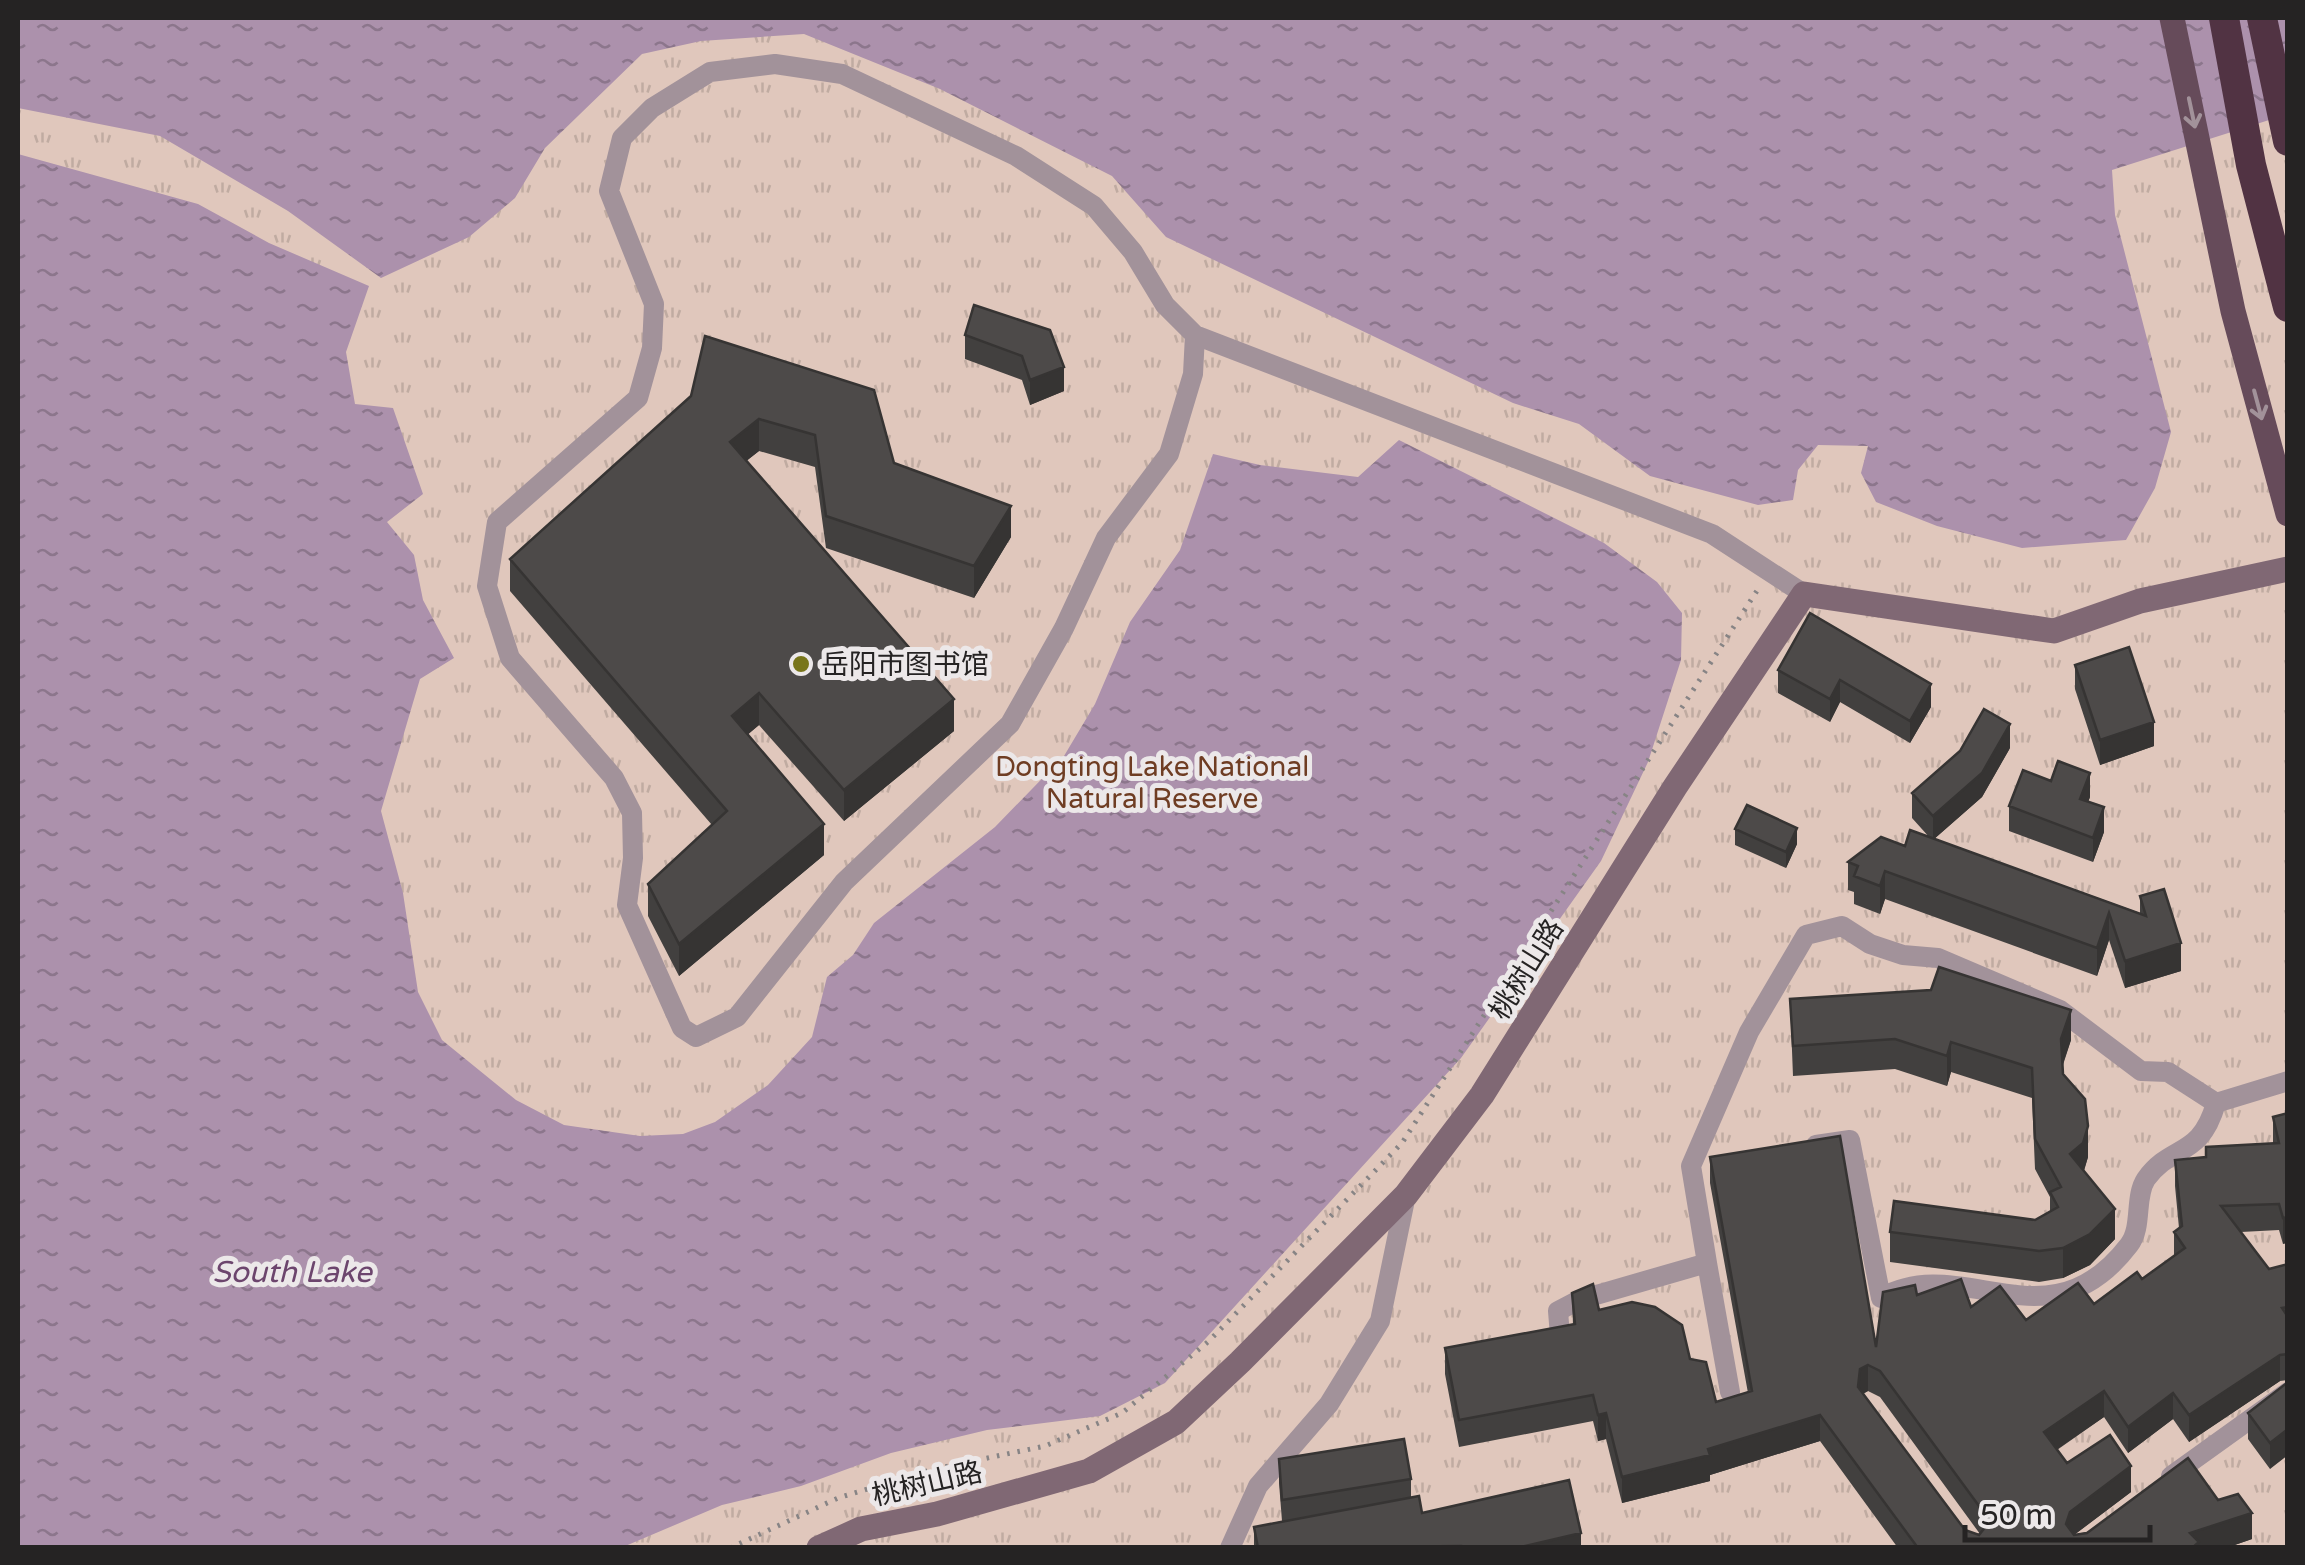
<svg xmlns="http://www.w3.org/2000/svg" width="2305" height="1565" font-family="'Varela Round','Noto Sans SC',sans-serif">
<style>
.park{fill:url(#park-tufts)}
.water{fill:url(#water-ripples)}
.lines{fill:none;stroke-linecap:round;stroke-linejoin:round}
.path{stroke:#878485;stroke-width:5;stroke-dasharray:2.5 8;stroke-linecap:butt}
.street{stroke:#a2929a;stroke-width:20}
.secondary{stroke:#806874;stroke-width:25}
.primary{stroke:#664b5a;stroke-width:25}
.highway{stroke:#513343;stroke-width:30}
.wall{fill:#42403f;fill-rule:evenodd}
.shaded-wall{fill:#363433}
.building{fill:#4d4a49;stroke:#363433;stroke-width:2.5;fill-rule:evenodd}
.oneway{stroke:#a2929a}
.poi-dot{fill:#78751a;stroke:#ece8e9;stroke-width:4}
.labels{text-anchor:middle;stroke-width:10;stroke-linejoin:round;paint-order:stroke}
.poi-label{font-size:28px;fill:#252323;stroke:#ece8e9;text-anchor:start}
.park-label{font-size:28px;fill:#6f3d23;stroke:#ece8e9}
.street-label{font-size:28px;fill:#252323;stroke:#ece8e9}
.water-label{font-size:30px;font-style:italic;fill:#6c456d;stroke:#ece8e9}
</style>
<defs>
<pattern id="park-tufts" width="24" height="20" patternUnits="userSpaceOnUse" patternTransform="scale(2.5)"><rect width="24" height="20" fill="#e0c7bc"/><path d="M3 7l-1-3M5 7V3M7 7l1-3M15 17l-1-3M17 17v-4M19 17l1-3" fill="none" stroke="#c0aba1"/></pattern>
<pattern id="water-ripples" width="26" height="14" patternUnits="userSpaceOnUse" patternTransform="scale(2.5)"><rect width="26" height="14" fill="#ac91ac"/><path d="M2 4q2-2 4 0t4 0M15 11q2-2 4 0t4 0" fill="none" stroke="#8c768c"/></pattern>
</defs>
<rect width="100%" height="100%" fill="#ece8e9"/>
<!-- park -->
<path class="park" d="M18 18H2287V1547H18Z"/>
<!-- water -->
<path class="water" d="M18 18H2287L2288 114 2112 170 2115 215 2171 432 2155 488 2126 540 2022 548 1937 526 1876 502 1861 473 1868 446 1818 445 1798 470 1793 500 1758 505 1650 476 1579 424 1513 403 1166 237 1112 176 940 89 804 34 701 41 642 54 545 148 515 198 469 237 381 278 288 211 160 136 18 108Z
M18 154 198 204 269 243 369 286 346 352 355 404 393 408 423 494 387 522 414 555 423 600 454 658 420 679 381 811 403 893 418 992 442 1040 516 1100 564 1125 640 1136 683 1134 715 1122 768 1085 812 1037 827 977 853 955 874 923 995 827 1064 756 1095 704 1130 622 1180 550 1213 454 1260 465 1358 477 1399 440 1604 543 1657 582 1682 613 1681 660 1648 762 1601 861 1461 1058 1165 1383 1100 1416 987 1430 891 1453 801 1486 722 1505 623 1547H18Z"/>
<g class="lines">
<!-- path -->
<path class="path" d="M730 1548 838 1498 930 1470 1045 1446 1122 1413 1209 1341 1402 1143 1760 586"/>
<!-- street -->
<path class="street" d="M1195 335 1193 374 1169 454 1106 538 1064 628 1010 724 844 882 737 1017 696 1037 682 1028 627 905 633 858 632 813 614 778 510 658 487 586 497 522 638 398 652 348 654 304 609 191 622 138 652 108 710 72 775 64 842 74 1016 156 1094 206 1133 252 1165 305 1195 335 1712 534 1804 594
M1816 1145 1850 1140 1881 1298C1963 1251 2048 1351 2129 1245 2143 1227 2134 1197 2146 1179 2172 1143 2200 1159 2216 1103
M1707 1263 1730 1392
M1560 1336 1558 1311 1579 1300 1707 1263 1691 1166 1749 1032 1806 935 1842 926 1870 944 1903 955 1938 958 2060 1010 2141 1071 2168 1072 2216 1103 2288 1081
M2171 1476 2288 1392
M1230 1548 1258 1486 1329 1404 1380 1321 1406 1195"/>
<!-- secondary -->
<path class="secondary" d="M819 1548 861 1529 937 1514 1089 1471 1176 1422 1240 1362 1406 1195 1482 1095 1675 787 1804 594 2054 631 2140 601 2288 569"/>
<!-- primary -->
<path class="primary" d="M2172 18 2233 311 2288 514"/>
<!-- highway -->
<path class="highway" d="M2224 18 2251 165 2288 307
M2262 18 2288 141"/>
</g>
<!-- wall -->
<path class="wall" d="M974 305 1064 391 1030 405 1022 380 965 359V335Z
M705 336 894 463 1011 537 974 598 826 548 815 467 759 451 746 461 954 731 844 821 759 725 748 734 824 855 679 976 648 916V884L712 825 510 591V559L691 396Z
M1810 613 1931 707 1910 743 1840 702 1830 722 1778 693V670Z
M2075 665 2154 746 2100 765 2075 689Z
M2010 748 1982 797 1934 839 2140 913V896L2181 971 2125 988 2109 940 2097 976 1885 899 1880 914 1854 904V892L1848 890V862L1930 838 1912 818V793Z
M2090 797 2088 802 2104 832 2093 862 2009 831V806Z
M1735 829 1797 844 1786 868 1735 845Z
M1790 999 2071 1040 2063 1065V1074L2088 1157 2084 1171 2115 1239 2090 1265 2063 1278 2039 1282 1890 1262V1232L2035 1220 2050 1211V1197L2035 1169 2032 1098 1951 1072 1947 1086 1895 1069 1793 1076Z
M2288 1113 2283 1244 2279 1230 2241 1232 2269 1269 2288 1264V1380L2280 1381 2189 1442 2173 1419 2128 1453 2104 1417 2057 1450 2067 1463 2131 1492 2074 1535 2218 1500 2252 1539 2226 1548H1898L1820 1441 1710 1475V1481L1622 1503 1606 1439 1598 1441 1593 1421 1459 1447 1445 1374V1348L1573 1325 1572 1293 1599 1310 1690 1359 1716 1402 1748 1393 1710 1183V1157L1876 1347 1917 1295 2026 1320 2094 1304 2142 1279 2174 1256V1232L2179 1228 2175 1186V1160L2206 1157 2273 1144V1117ZM1868 1391 1880 1397 1980 1534 1979 1535 1965 1530 1863 1394Z
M2288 1382 2270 1469 2248 1439V1413Z
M1279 1459 1411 1479V1497L1422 1513 1581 1548H1254V1527L1282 1521 1279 1483Z"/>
<!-- shaded-wall -->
<path class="shaded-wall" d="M1064 367V391L1030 405V380Z
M759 419V451L730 474V442Z
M1011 506V537L974 598V566Z
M1840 680V702L1830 722V699Z
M1931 684V707L1910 743V721Z
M759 693V725L732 748V716Z
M954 699V731L844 821V790Z
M2154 722V746L2100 765V740Z
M2010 724V748L1982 797 1933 840V816Z
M2090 773V797L2080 823V799Z
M2104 807V832L2093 862V838Z
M824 824V855L679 976V944Z
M1797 828V844L1786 868V852Z
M1885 871V899L1880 914V886Z
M2109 913V940L2097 976V948Z
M2181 943V971L2125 988V961Z
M2071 1010V1040L2061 1069V1039Z
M1951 1042V1072L1947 1086V1056Z
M2088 1126V1157L2083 1173 2070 1154Z
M2115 1209V1239L2090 1265 2063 1278V1248Z
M2288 1217V1243L2283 1244V1218Z
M2280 1355V1381L2189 1442V1415Z
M1868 1365V1391L1860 1395 1858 1387 1860 1369Z
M2104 1391V1417L2044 1458V1432Z
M2173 1393V1419L2128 1453V1427Z
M1606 1413V1439L1598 1441V1415Z
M1820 1415V1441L1710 1475V1481L1622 1503V1477Z
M2288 1429V1455L2270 1469V1443Z
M2131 1466V1492L2070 1538 2066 1524 2070 1512Z
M2252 1513V1539L2226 1548H2190V1533Z
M1581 1533V1548H1517Z"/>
<!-- building -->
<path class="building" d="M974 305 1050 330 1064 367 1030 380 1022 356 965 335Z
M705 336 874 390 894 463 1011 506 974 566 826 516 815 435 759 419 730 442 954 699 844 790 759 693 732 716 824 824 679 944 648 884 727 811 510 559 691 396Z
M1810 613 1931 684 1910 721 1840 680 1830 699 1778 670Z
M2129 647 2154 722 2100 740 2075 665Z
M1984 709 2010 724 1982 773 1933 816 1912 793 1960 751Z
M2058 761 2090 773 2080 799 2104 807 2093 838 2009 806 2023 770 2051 781Z
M1747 805 1797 828 1786 852 1735 829Z
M1910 830 2146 916 2140 896 2164 889 2181 943 2125 961 2109 913 2097 948 1885 871 1880 886 1854 876 1858 866 1848 862 1881 837 1905 846Z
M1939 967 2071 1010 2061 1039 2063 1074 2085 1099 2088 1126 2083 1143 2070 1154 2115 1209 2090 1234 2063 1248 2039 1251 1890 1232 1894 1201 2035 1220 2058 1207 2050 1192 2061 1187 2035 1139 2032 1068 1951 1042 1947 1056 1895 1039 1793 1046 1790 999 1931 990Z
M2288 1113V1217L2283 1218 2279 1204 2221 1206 2269 1269 2288 1264V1307L2282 1308 2288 1317V1354L2280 1355 2189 1415 2173 1393 2128 1427 2104 1391 2044 1432 2067 1463 2110 1435 2131 1466 2070 1512 2066 1524 2074 1535 2087 1533 2188 1458 2218 1500 2238 1494 2252 1513 2190 1533 2199 1542 2192 1548H1918L1820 1415 1708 1449 1710 1455 1622 1477 1606 1413 1598 1415 1593 1395 1459 1420 1445 1348 1575 1324 1572 1293 1593 1284 1599 1310 1632 1302 1655 1307 1682 1325 1690 1359 1706 1362 1716 1402 1752 1391 1710 1157 1840 1136 1876 1347 1883 1292 1915 1285 1917 1295 1961 1279 1971 1307 2000 1286 2026 1320 2078 1283 2094 1304 2137 1272 2142 1279 2185 1248 2174 1232 2182 1226 2175 1160 2206 1157V1147L2279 1143 2273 1117ZM1868 1365 1880 1371 1990 1521 1979 1535 1965 1530 1858 1387 1860 1369Z
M2288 1382V1429L2270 1443 2248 1413Z
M1404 1439 1411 1479 1282 1500 1279 1459Z
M1569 1480 1581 1533 1517 1548H1461V1546L1258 1548 1254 1527 1419 1496 1422 1513Z"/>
<!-- one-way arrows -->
<defs><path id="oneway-shaft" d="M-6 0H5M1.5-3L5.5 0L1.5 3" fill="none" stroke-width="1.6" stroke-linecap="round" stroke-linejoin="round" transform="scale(2.5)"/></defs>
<g class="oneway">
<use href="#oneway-shaft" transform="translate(2192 113) rotate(78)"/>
<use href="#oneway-shaft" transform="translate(2258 405) rotate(75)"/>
</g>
<!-- markers -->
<circle class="poi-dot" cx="801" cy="664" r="10"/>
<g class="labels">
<!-- poi labels -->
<g class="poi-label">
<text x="821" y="674">岳阳市图书馆</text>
</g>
<!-- park labels -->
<g class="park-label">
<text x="1152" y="776">Dongting Lake National<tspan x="1152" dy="32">Natural Reserve</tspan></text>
</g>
<!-- street labels -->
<g class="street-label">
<text transform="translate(1526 969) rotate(-58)" y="10">桃树山路</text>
<text transform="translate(927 1483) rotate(-13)" y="10">桃树山路</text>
</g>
<!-- water labels -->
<g class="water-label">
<text x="292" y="1282">South Lake</text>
</g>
</g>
<!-- border -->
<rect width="2305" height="1565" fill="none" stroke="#252323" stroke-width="40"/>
<!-- scale -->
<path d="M1965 1525v15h185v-15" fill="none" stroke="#252323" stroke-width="5"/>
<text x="1980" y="1525" font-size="30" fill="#252323" stroke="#ece8e9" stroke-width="8" paint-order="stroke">50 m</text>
</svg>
